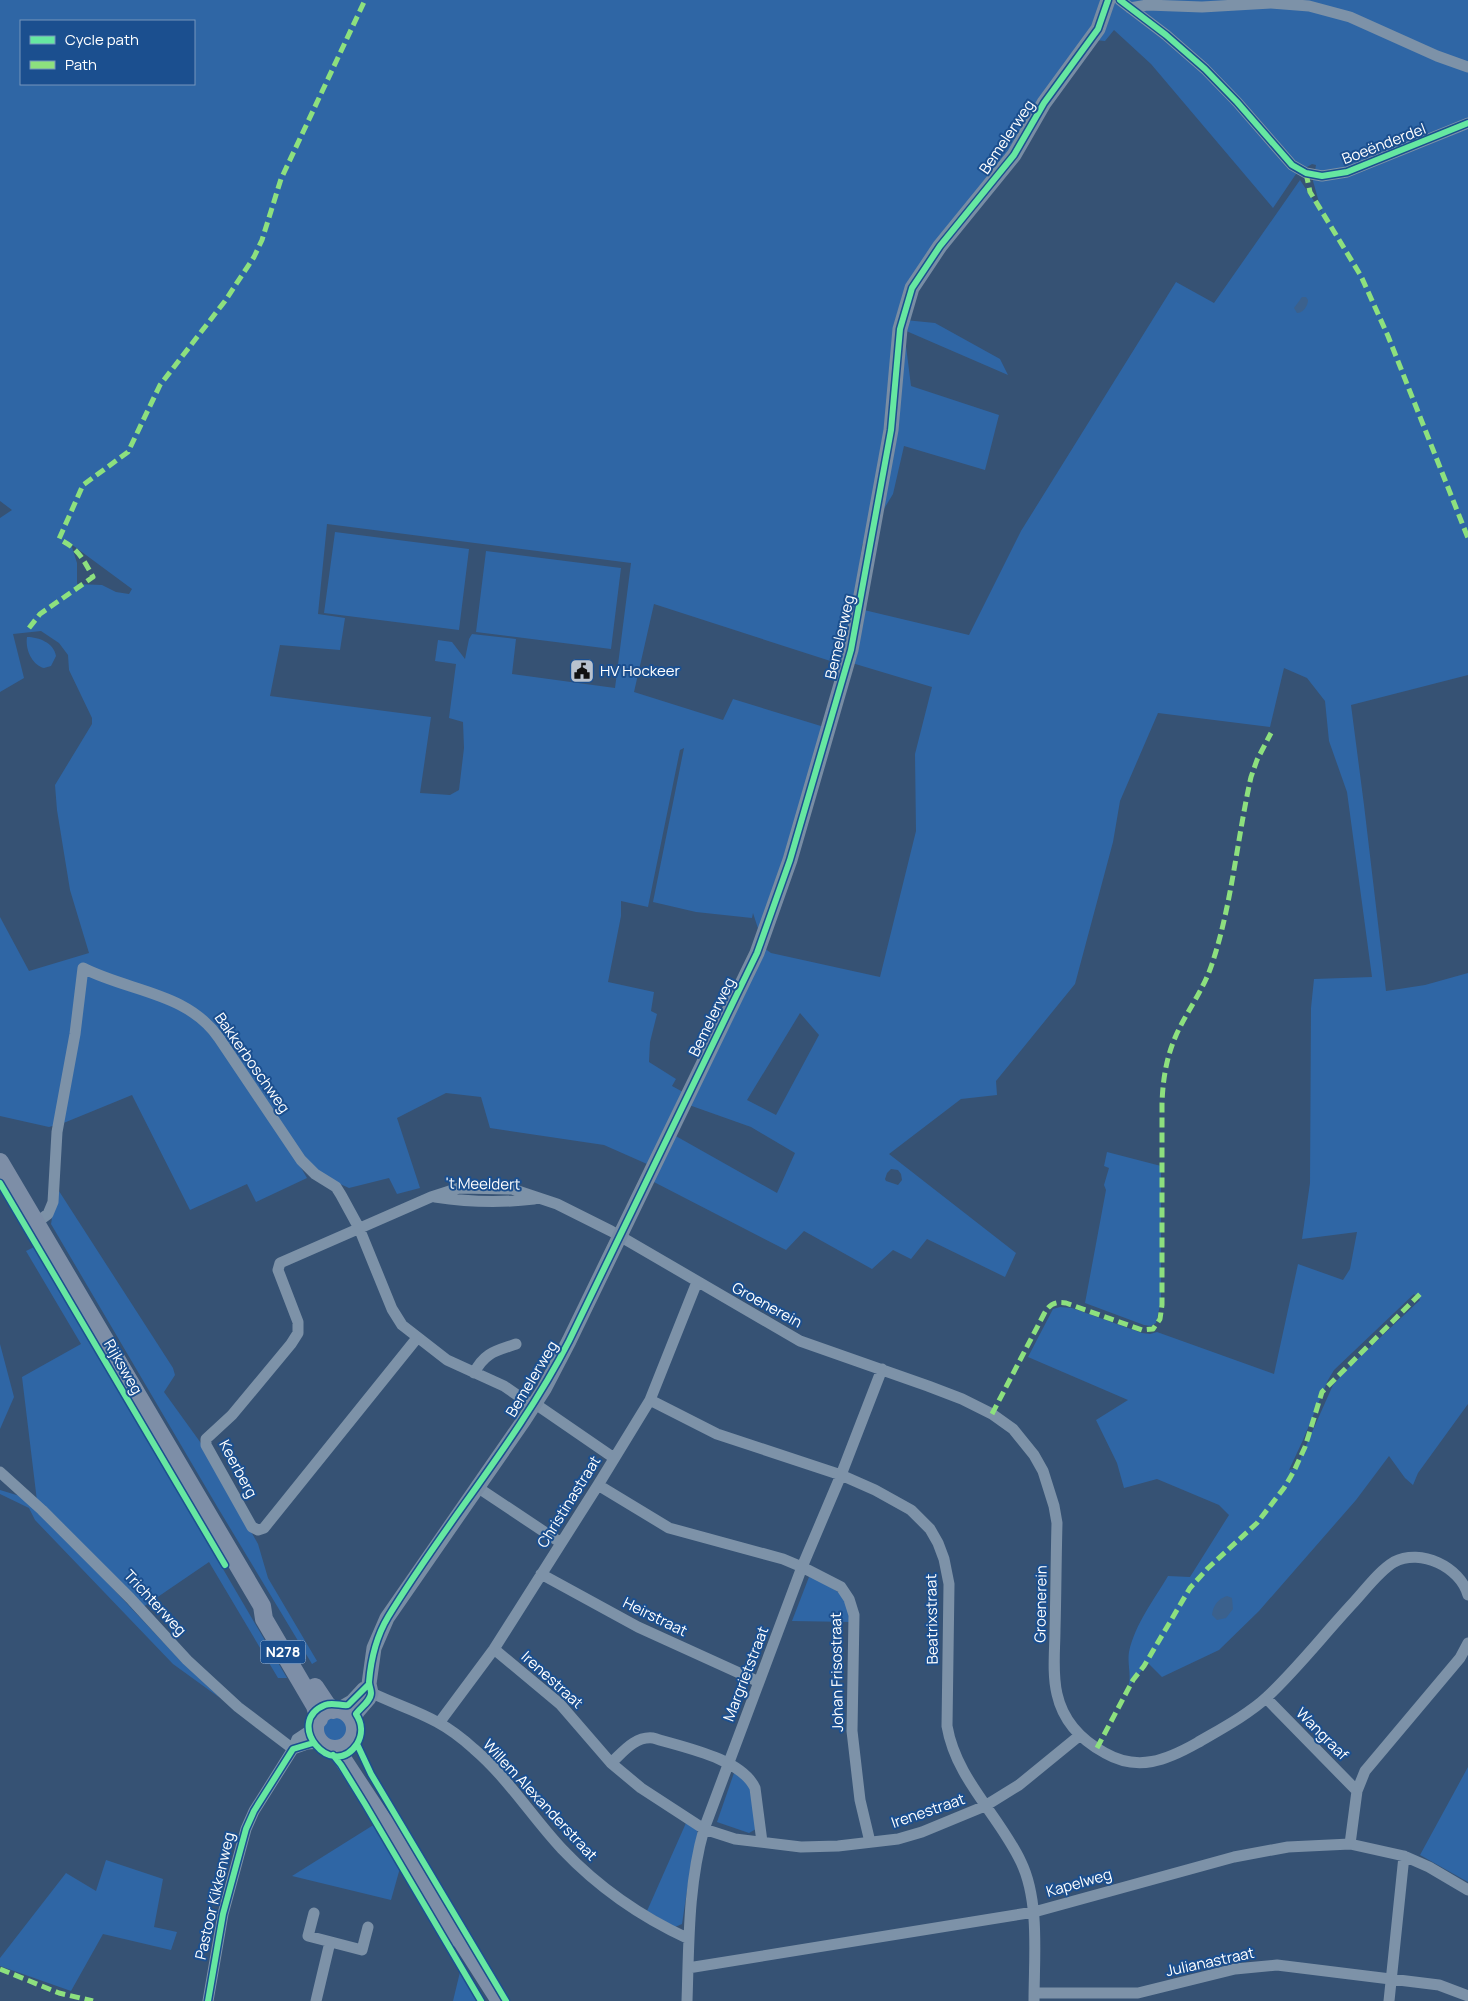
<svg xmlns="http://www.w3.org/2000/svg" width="1468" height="2001" font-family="Manrope,sans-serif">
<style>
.green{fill:#2f66a5;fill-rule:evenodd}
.water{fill:#3b618d}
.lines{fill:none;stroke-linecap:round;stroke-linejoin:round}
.street{stroke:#7d92a8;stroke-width:11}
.secondary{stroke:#798da4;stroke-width:15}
.primary{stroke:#7d8ea7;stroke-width:18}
.quiet{stroke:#8de07e;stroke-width:5;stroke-dasharray:10 5;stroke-linecap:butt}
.cycleway-casing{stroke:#1b4f8f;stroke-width:9}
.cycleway{stroke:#66e7a1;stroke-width:6}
.labels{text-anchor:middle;stroke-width:4;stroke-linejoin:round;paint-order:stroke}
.shield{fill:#1b4f8f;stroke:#bbcadd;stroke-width:1}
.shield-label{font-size:14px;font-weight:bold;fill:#fff}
.street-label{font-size:15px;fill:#fff;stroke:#1b4f8f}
.poi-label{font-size:15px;fill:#fff;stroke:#1b4f8f;text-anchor:start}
</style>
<rect width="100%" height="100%" fill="#365274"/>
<!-- green -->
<path class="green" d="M0 0H1468V675L1351 705 1364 805 1386 991 1425 985 1468 973V1404L1418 1473 1413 1485 1405 1478 1389 1456 1356 1500 1259 1611 1219 1650 1162 1677 1148 1663 1128 1687C1132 1676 1127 1664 1129 1652 1135 1624 1154 1600 1168 1576L1190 1577 1229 1515 1219 1505 1157 1479 1124 1488 1117 1463 1096 1420 1128 1400 1028 1357 1053 1309 1060 1307 1072 1308 1142 1333 1150 1334 1157 1332 1274 1374 1298 1264 1343 1280 1350 1269 1357 1232 1302 1239 1310 1183 1311 1008 1314 979 1372 977 1347 792 1329 741 1325 701 1307 678 1284 668 1270 727 1158 713 1120 801 1113 842 1075 984 996 1081 997 1095 961 1099 889 1154 1016 1253 1005 1277 927 1239 911 1259 893 1250 872 1269 804 1231 786 1250 652 1181 674 1135 777 1193 795 1153 751 1127 689 1105 764 947 753 913 752 918 696 912 653 902 684 748 680 750 648 907 621 901V916L608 982 654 992 651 1011 657 1014 650 1042 649 1062 676 1079 672 1086 683 1092 647 1164 604 1145 490 1128 481 1097 446 1093 397 1118 420 1188 397 1194 389 1178 349 1188 300 1166 307 1178 256 1202 247 1184 190 1210 132 1095 66 1122 49 1127 0 1116V917L29 971 89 953 70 890 57 810 55 785 92 724V718L69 670 68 655 59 643 41 631 13 634 24 678 0 692V518L12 510 0 501ZM21 21H194V84H21ZM1114 30 1151 64 1273 208 1296 174 1312 164 1316 165 1313 181 1322 213 1300 180 1214 303 1176 282 1021 531 969 635 864 610 852 663 932 687 915 754 916 831 880 977 771 953 764 948 834 730 733 699 723 720 634 692 654 604 846 666 862 545 893 494 904 446 985 470 999 415 911 386 904 330 1008 375 1000 359 935 323 905 320 925 270 1095 40 1105 41ZM327 524 631 563 615 688 512 674 516 639 472 634 469 639 465 659 452 642 438 640 435 661 456 664 449 718 463 722 464 748 459 790 450 795 420 793 431 717 270 696 280 645 340 650 345 618 318 614ZM71 544 132 589 129 594 116 592 102 585 77 584V563ZM800 1013 819 1035 776 1115 747 1100ZM891 1169 898 1170 901 1174 902 1180 898 1185 886 1181 885 1179 887 1173ZM1414 1294 1420 1300 1346 1370 1333 1385 1296 1468 1289 1470 1303 1440 1328 1380 1334 1370Z
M335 532 469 549 459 630 324 613Z
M486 551 621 568 611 649 476 632Z
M27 637C39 637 54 643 56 656L51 666 44 668C32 665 25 649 27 637Z
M1107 1152 1161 1166V1301L1156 1323 1151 1326 1144 1325 1085 1303 1106 1190 1104 1185 1109 1168 1104 1166Z
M57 1188 173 1368 175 1375 164 1392 203 1446 258 1544 268 1578 317 1661 312 1664 218 1508 51 1224Z
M34 1247 287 1678H278L209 1562 143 1607 37 1501 22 1377 81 1344 26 1251Z
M0 1344 14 1397 0 1429Z
M0 1490 23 1497 87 1561 179 1659 220 1698 173 1664 35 1520 29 1508 0 1494Z
M809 1577 816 1578 846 1597 852 1622 792 1621Z
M323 1729a12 12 0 1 1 24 0a12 12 0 1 1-24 0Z
M1468 1767V1882L1420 1855Z
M734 1773 751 1783 756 1829 749 1833 717 1822Z
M686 1823 697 1830 698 1836 690 1871 682 1924 675 1927 647 1911Z
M375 1824 400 1868 391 1900 292 1876Z
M106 1860 163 1879 154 1927 177 1932 171 1950 103 1934 71 1991 0 1966V1958L66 1873 96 1891Z
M460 1972 477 2001H453Z"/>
<!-- water -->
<path class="water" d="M1302 297H1306L1308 300C1308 306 1303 313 1297 313L1294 308Z
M1227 1596 1232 1598 1233 1609 1226 1618 1217 1620 1212 1615C1213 1605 1218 1599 1227 1596Z"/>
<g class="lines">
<!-- street -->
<path class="street" d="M1120 0 1166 35 1205 69 1237 102 1292 165 1306 173 1322 176 1347 172 1468 123
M1130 8 1147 5 1202 7 1271 3 1309 6 1350 17 1437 56 1468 67
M435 1197C468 1202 501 1203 534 1199
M36 1223 48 1214 53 1202 57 1132 75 1034 83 968C130 992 187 992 219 1038L301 1160 315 1174 336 1187 341 1195 359 1228 392 1309 402 1325 447 1360 504 1386 533 1406
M417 1338 264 1528 258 1530 252 1527 206 1445V1439L232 1415 291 1344 298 1333V1322L278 1270 280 1263 431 1197 459 1188 512 1189 557 1204 611 1231 800 1341 928 1386 962 1399 992 1414 1013 1429 1034 1455 1043 1471 1054 1506 1057 1523C1056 1559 1056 1594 1055 1629 1055 1650 1052 1673 1057 1694 1063 1721 1081 1740 1105 1753 1138 1772 1167 1760 1197 1743 1219 1730 1249 1714 1267 1697 1298 1668 1325 1633 1354 1602 1366 1589 1379 1571 1394 1562 1421 1548 1460 1567 1468 1595
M474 1373C485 1352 496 1351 516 1344
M650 1400 717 1434 841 1475 875 1490 911 1510 930 1529 938 1543 944 1559 949 1584 947 1726C956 1779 999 1815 1021 1862 1040 1901 1034 1959 1034 2001
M534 1403 614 1458
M0 1472 42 1510 130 1598 187 1660 238 1707 293 1749
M598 1485 669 1528 783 1559 802 1567 841 1587 849 1599 854 1615 852 1731 860 1800 870 1842
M477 1487 561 1543
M541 1574 638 1627 759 1682
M494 1649 560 1704 611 1763 641 1788 704 1829 735 1839 801 1847 838 1846 898 1839 922 1832 985 1806 1019 1785 1079 1736
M364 1689C388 1702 414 1709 437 1722 450 1729 463 1739 474 1749 508 1778 532 1817 562 1849 598 1887 641 1917 689 1939
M1266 1698 1357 1791
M439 1723 494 1649 598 1485 650 1400 697 1282
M293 1749 307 1744 321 1743
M611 1763C623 1752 635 1736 653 1738 682 1747 741 1758 755 1788L762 1842
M1350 1844 1357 1791 1365 1771 1460 1658 1468 1643
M314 1913 308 1936 362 1950 368 1927
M688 1968 1034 1912 1234 1857 1288 1847 1350 1844 1404 1856 1429 1867 1468 1890
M1034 1993H1138L1235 1969 1277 1965 1439 1985 1468 1996
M208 2001 223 1914 246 1829 254 1811 293 1749 297 1739 315 1727
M316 2001 330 1942
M687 2001C689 1943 688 1885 704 1829L802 1567 841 1475 882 1369
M1389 2001 1404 1856"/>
<!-- secondary -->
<path class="secondary" d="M338 1710 352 1702 364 1689
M353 1723 357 1712 369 1698 371 1693 369 1684 374 1648 387 1618 524 1420 544 1389 569 1341 757 953 790 860 851 650 891 430 900 329 912 288 940 246 1014 155 1044 103 1098 29 1108 0"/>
<!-- primary -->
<path class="primary" d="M0 1162 262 1606 264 1619 315 1706 319 1719
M315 1687 327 1705 333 1710
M315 1729a20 20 0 1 1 40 0a20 20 0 1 1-40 0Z
M336 1749 384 1822 389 1824 456 1937 461 1940 500 2001"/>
<!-- quiet -->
<path class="quiet" d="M1306 173 1310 192 1361 276 1388 336 1468 538
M29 628 40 614 93 577C83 559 79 549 59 539L83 485 128 452 160 385 225 301 254 257 262 240 281 179 365 0
M992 1414 1044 1314C1049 1304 1056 1301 1066 1303L1142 1330 1153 1329 1160 1319 1162 1305V1103C1163 1077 1167 1053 1179 1029 1190 1007 1204 988 1212 964 1232 904 1237 839 1251 777L1257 760 1271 733
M1097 1748 1133 1680 1144 1666 1190 1588 1208 1568 1257 1523 1284 1488 1294 1471 1305 1447 1322 1392 1420 1294
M0 1969 59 1993 93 2001"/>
<defs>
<path id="cycleway" d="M1120 0 1166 35 1205 69 1237 102 1292 165 1306 173 1322 176 1347 172 1468 123
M0 1183 225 1565
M369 1684 348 1705C341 1706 333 1702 325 1705 283 1722 332 1782 357 1744 363 1734 362 1723 356 1714 360 1708 371 1701 371 1693 371 1689 369 1686 369 1682 371 1658 376 1637 388 1617 445 1523 519 1439 569 1341L757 953 790 860 851 650 891 430 900 329 912 288 940 246 1014 155 1044 103 1098 29 1108 0
M357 1744 371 1774 506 2001
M333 1755 341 1765 365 1804 481 2001
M208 2001 223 1914 246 1829 254 1811 293 1749 313 1743"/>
</defs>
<!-- cycleway casing -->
<use href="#cycleway" class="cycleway-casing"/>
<!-- cycleway -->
<use href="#cycleway" class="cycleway"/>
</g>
<!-- icons -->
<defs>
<symbol id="civic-square" viewBox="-11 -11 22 22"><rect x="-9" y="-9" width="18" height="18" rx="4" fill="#b9c2ce" stroke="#1b4f8f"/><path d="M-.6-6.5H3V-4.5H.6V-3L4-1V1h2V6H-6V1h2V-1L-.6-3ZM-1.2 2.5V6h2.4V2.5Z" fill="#111"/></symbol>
</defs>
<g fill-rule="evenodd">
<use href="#civic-square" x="568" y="657" width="28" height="28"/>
</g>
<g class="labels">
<!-- shield labels -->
<rect class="shield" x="260.5" y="1640.5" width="45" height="23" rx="4"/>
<g class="shield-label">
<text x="283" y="1657">N278</text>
</g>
<!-- street labels -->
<g class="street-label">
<text transform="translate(1007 137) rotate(-56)" y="5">Bemelerweg</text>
<text transform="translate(1384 144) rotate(-21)" y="5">Boeënderdel</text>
<text transform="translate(840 637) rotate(-77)" y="5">Bemelerweg</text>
<text transform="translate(712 1017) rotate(-64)" y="5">Bemelerweg</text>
<text transform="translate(252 1063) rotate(55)" y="5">Bakkerboschweg</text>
<text transform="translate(483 1184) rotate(1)" y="5">'t Meeldert</text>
<text transform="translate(767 1305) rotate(29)" y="5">Groenerein</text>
<text transform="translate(123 1367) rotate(60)" y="5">Rijksweg</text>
<text transform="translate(532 1379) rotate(-59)" y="5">Bemelerweg</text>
<text transform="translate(238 1469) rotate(62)" y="5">Keerberg</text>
<text transform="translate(569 1502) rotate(-58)" y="5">Christinastraat</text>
<text transform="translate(155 1603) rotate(47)" y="5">Trichterweg</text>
<text transform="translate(1041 1604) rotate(-89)" y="5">Groenerein</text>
<text transform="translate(655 1617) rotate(26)" y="5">Heirstraat</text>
<text transform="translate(932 1619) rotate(-91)" y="5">Beatrixstraat</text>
<text transform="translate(837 1672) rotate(-91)" y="5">Johan Frisostraat</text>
<text transform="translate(746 1674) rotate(-69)" y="5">Margrietstraat</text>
<text transform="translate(552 1680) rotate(42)" y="5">Irenestraat</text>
<text transform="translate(1322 1734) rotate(45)" y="5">Wangraaf</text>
<text transform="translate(540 1800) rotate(47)" y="5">Willem Alexanderstraat</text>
<text transform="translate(928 1811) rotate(-19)" y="5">Irenestraat</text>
<text transform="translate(1079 1883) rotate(-16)" y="5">Kapelweg</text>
<text transform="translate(215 1896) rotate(-77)" y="5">Pastoor Kikkenweg</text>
<text transform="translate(1210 1962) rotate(-12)" y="5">Julianastraat</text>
</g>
<!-- poi labels -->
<g class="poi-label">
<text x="600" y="676">HV Hockeer</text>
</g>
</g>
<!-- legend -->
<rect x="20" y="20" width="175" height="65" fill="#1b4f8f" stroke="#7695bc"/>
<rect x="30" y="36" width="25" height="8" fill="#66e7a1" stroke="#7695bc"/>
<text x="65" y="45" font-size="15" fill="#ffffff">Cycle path</text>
<rect x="30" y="61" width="25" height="8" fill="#8de07e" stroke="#7695bc"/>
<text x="65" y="70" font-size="15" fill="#ffffff">Path</text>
</svg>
